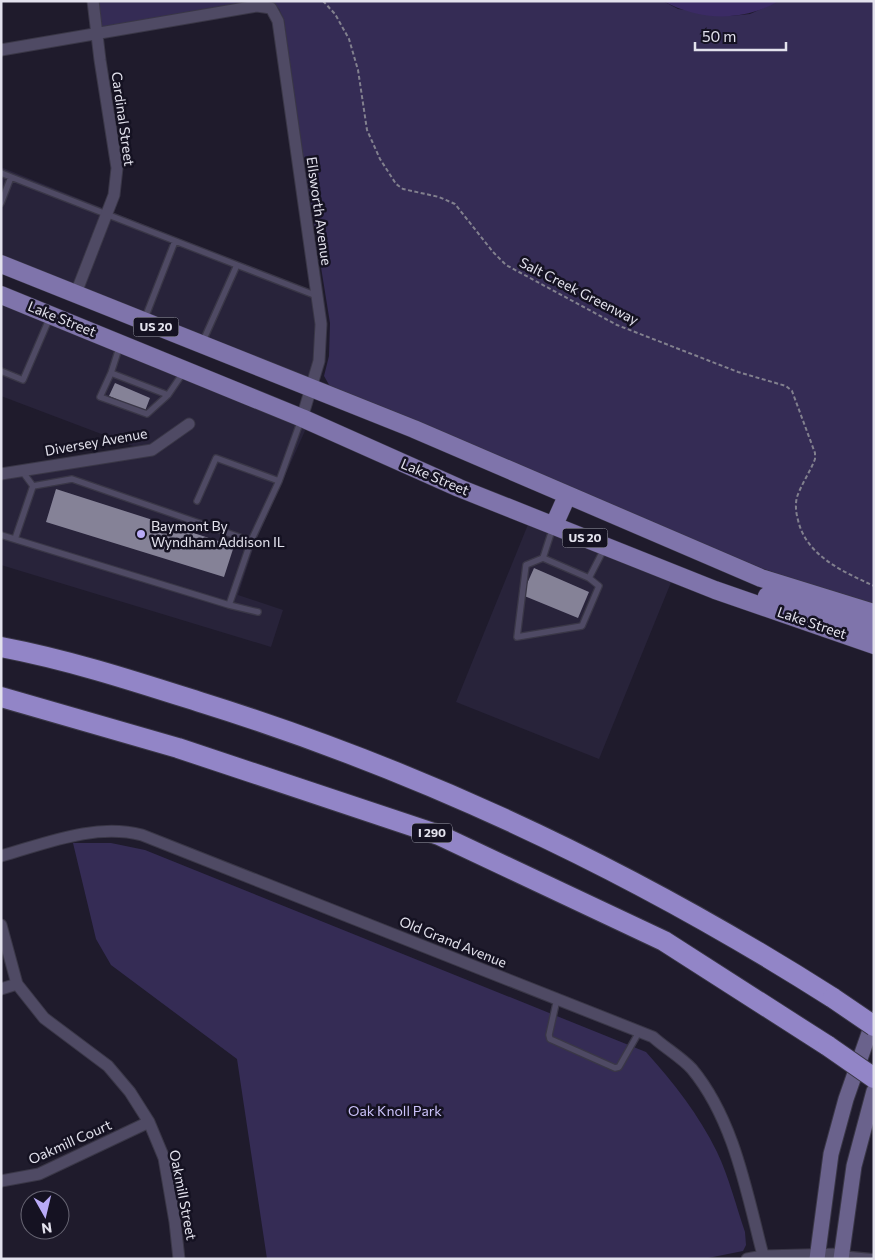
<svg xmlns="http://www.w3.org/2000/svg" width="875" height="1260" font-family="Commissioner,sans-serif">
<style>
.built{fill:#28233a}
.green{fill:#352c55}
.water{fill:#3b2b65}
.building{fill:#858297}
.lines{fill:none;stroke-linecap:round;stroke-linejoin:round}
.lane-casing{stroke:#3a3747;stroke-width:8}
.street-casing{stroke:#3a3747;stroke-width:13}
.secondary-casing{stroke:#3a3747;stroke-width:17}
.primary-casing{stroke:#3a3747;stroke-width:19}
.highway-casing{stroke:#3a3747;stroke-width:22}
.path{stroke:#82808e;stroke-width:2;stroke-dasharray:4 2.5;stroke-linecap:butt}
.lane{stroke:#4f4a64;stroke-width:5.5}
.street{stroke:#4f4a64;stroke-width:11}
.secondary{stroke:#6a628c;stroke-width:15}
.primary{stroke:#7f74ab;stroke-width:18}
.highway{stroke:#9285c7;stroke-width:20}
.highway-bridge-casing{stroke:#3a3747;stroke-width:22;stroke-linecap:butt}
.highway-bridge{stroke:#9285c7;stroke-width:20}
.poi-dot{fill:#b9abf7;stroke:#151222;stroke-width:2}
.labels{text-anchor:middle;stroke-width:5;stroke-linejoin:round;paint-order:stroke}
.shield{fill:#151222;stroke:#a5a4b0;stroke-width:1}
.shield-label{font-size:12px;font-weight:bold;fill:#e3e2ed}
.street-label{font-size:14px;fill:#e3e2ed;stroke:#151222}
.poi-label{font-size:14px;fill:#e3e2ed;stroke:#151222;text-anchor:start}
.park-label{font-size:14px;fill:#ccc3fa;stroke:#151222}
</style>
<rect width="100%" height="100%" fill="#1f1b2c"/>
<!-- built -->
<path class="built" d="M1 167 313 293 318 323 315 359 308 384 1 259Z
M1 300 308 424 255 543 238 595 283 610 271 647 1 565V472L141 449 1 396Z
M529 522 672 580 599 759 456 702Z"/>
<!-- green -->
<path class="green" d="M97 1H254L102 28Z
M269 1H663L678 9 731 16 750 14 779 1 874 2V608L761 568 332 390 324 376 329 356 330 323 293 93 284 20 279 9Z
M73 843H111L145 850 646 1052C674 1083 699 1115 717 1152 729 1177 736 1206 745 1232L746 1245 743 1251 703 1259H267L237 1059 111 965 96 939Z"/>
<!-- water -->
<path class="water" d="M663 1H779C743 22 700 21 663 1Z"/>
<!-- building -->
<path class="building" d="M115 383 150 398 145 411 109 396Z
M56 489 234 546 224 577 46 522Z
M534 568 589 592 578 618 522 595Z"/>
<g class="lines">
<defs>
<path id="lane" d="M1 173 11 177
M1 203 11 177 237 265 203 341
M237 265 317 296
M145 318 175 241
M120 345 111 373 168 395 183 373
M1 371 23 380 50 317
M111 373 100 397 147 414 168 395
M22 471 33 486
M33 486 72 479 251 541
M197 501 216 458 279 481
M1 535 229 605 251 541 279 481 301 420
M15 539 33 486
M543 558 589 578 599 586 582 626 517 637 526 565Z
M543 558 553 527
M589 578 604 549
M229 605 258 612
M557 999 549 1035 550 1039 615 1068 619 1067 639 1032
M843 1254 874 1257"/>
<path id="street" d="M1 50 257 6 271 8 278 21 321 324 319 361 302 418
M76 293 114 195 117 168 100 60 93 1
M1 474 152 450 189 424
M1 856C47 843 95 823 142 835L653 1037C665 1048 681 1057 692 1069 735 1121 747 1195 764 1259
M1 925 17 984 44 1018 108 1066 130 1092 149 1122 164 1158 175 1222 179 1259
M1 989 17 984
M1 1181 39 1174 149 1122
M747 1259 763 1256 841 1254"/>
<path id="secondary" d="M817 1259 831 1154 846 1099 874 1019
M841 1259 854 1166 874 1091"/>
<path id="primary" d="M1 264 414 429 761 578 874 613
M1 295 302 418 459 488 715 590 874 645
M554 525 567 496
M767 596 874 629"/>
<path id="highway" d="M1 647C70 660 137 682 203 703 427 773 635 872 833 998
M1 697 178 748 439 835 664 941 828 1046"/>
</defs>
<!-- lane casing -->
<use href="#lane" class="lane-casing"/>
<!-- street casing -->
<use href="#street" class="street-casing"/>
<!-- secondary casing -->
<use href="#secondary" class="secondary-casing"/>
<!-- primary casing -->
<use href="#primary" class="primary-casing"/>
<!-- highway casing -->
<use href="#highway" class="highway-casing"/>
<!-- path -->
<path class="path" d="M323 1 335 14 349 39 358 70 367 130 380 159 396 184 403 189 439 197 455 204 493 252 506 265 617 325 738 372 786 386 792 391 815 453V459C810 472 801 485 797 497 795 505 796 513 798 520 806 556 844 572 874 586"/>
<!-- lane -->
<use href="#lane" class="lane"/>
<!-- street -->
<use href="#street" class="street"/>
<!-- secondary -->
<use href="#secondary" class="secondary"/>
<!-- primary -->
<use href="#primary" class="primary"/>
<!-- highway -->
<use href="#highway" class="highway"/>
<defs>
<path id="highway-bridge" d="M833 998 874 1026
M828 1046 874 1078"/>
</defs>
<!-- highway-bridge casing -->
<use href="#highway-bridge" class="highway-bridge-casing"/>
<!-- highway-bridge -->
<use href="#highway-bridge" class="highway-bridge"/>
</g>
<!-- markers -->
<circle class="poi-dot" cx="141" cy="534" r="5"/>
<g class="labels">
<!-- shield labels -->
<g class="shield">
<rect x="133.5" y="317.5" width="45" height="19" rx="4"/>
<rect x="562.5" y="528.5" width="45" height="19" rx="4"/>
<rect x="412" y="823.5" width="40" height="19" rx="4"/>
</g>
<g class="shield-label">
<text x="156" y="331">US 20</text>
<text x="585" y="542">US 20</text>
<text x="432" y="837">I 290</text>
</g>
<!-- street labels -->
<g class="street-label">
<text transform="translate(123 119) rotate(82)" y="5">Cardinal Street</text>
<text transform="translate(319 211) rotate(82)" y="5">Ellsworth Avenue</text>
<text transform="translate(579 291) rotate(27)" y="5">Salt Creek Greenway</text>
<text transform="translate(62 319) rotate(22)" y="5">Lake Street</text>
<text transform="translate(96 442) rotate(-10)" y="5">Diversey Avenue</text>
<text transform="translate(435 477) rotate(23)" y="5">Lake Street</text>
<text transform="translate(812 623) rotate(19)" y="5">Lake Street</text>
<text transform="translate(453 942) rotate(22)" y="5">Old Grand Avenue</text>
<text transform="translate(70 1142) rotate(-24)" y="5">Oakmill Court</text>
<text transform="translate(183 1195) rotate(79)" y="5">Oakmill Street</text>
</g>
<!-- poi labels -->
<g class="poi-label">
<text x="151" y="531">Baymont By<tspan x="151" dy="16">Wyndham Addison IL</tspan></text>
</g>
<!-- park labels -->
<g class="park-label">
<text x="395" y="1116">Oak Knoll Park</text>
</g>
</g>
<!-- border -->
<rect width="875" height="1260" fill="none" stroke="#e3e2ed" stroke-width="5"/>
<!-- north arrow -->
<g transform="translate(45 1215) rotate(172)"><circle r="24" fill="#151222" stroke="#676573"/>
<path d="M0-4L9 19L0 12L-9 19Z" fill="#b9abf7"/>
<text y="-8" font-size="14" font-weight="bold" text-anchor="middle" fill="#e3e2ed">N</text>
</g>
<!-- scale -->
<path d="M695 42v8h91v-8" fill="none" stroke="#e3e2ed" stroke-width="2.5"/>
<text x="702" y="42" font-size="15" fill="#e3e2ed" stroke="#151222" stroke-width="4" paint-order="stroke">50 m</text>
</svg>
